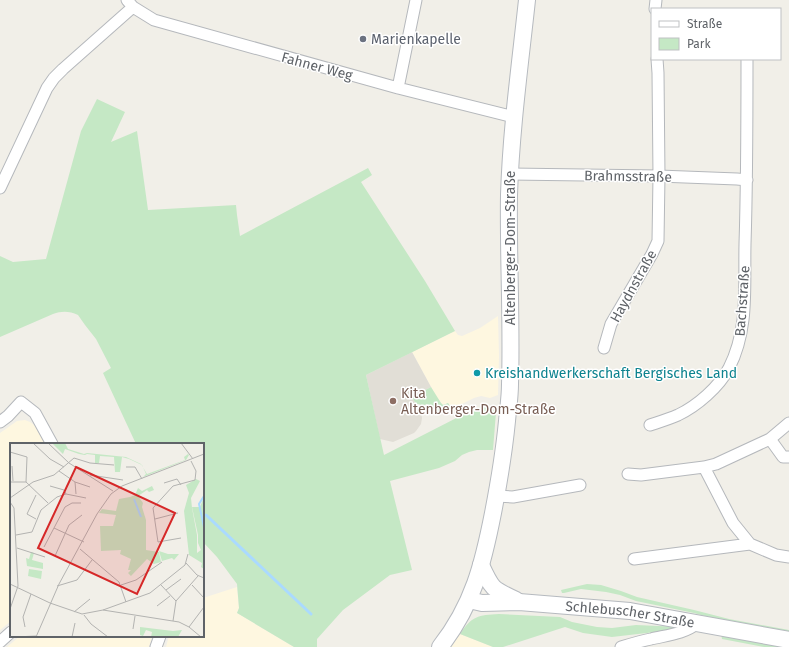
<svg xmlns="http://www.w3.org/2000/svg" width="789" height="647" font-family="'Fira Sans',sans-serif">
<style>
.commercial{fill:#fef7e0}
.education{fill:#e1ded6}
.green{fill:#c5e8c5}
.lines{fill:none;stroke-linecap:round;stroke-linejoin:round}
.stream{stroke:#aadaff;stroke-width:3}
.minor-casing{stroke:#b5b8bc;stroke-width:13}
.secondary-casing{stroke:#b6babf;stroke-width:18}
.minor{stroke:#fff;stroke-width:11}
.secondary{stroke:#fff;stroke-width:16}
.worship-dot{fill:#6b7280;stroke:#fff;stroke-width:1.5}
.culture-dot{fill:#0f9aa8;stroke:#fff;stroke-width:1.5}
.education-dot{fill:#8d6e63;stroke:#fff;stroke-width:1.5}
.labels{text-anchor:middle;stroke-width:3;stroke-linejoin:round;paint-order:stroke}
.worship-label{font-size:14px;fill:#5b616d;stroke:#fff;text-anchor:start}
.street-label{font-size:14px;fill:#5f6368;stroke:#fff}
.culture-label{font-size:14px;fill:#0d838f;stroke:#fff;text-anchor:start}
.education-label{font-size:14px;fill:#785e54;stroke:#fff;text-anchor:start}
.inset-river{fill:none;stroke:#aadaff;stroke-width:2}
.inset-road{fill:none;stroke:#b3b3b1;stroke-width:1}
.view{fill:#d62828;fill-opacity:0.15;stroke:#d62828;stroke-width:2}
.inset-edge{fill:none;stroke:#5f6368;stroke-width:2}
</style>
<rect width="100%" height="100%" fill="#f1efe8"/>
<!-- commercial -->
<path class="commercial" d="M498 316 499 356 498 395 490 398 481 396 474 398 452 409 448 403 443 405 437 398 412 352 455 331 458 335 462 336 480 328Z
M25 420 30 422 34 425 45 444H11V621L0 630V433L17 421Z
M237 587 239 608 237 613 294 647H166L169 636H203V598Z
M460 634 493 647H451Z
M20 636H152L149 647H7Z"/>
<!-- education -->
<path class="education" d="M412 352 431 387 412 397 421 412 422 418 421 424 416 431 414 433 393 442 380 439 366 375Z"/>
<!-- green -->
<path class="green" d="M97 99 125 112 111 142 137 131 148 210 236 205 237 215 240 236 368 168 372 175 361 182 425 281 455 331 366 375 384 455 476 408C483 407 490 407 496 412L493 450H477L469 452 462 455 455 461 439 468 390 481 412 570 390 575 343 610 317 639V647H294L237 613 239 608 237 584 217 557 203 542V444H136L103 373 111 368 96 339 85 325 78 315C69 311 62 311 53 314L0 337V256L13 262 46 259 81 131Z
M431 387 441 403 443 405 448 403 452 409C442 414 434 412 427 404L422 406 419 404H416L412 397Z
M587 584 601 585 621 591 637 597 694 610 729 619 789 630V633L728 621 701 615 694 613 636 601 620 595 606 592 581 589 564 593H562L561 590Z
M499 614 560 617 572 622 597 627 612 628 636 625 681 627 664 631 612 637 583 633 565 627 503 647H493L460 634C472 616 478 615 499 614Z
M721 633 789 647H764L722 639Z"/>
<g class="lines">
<!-- stream -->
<path class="stream" d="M206 515 311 614"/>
<defs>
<path id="minor" d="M127 0 133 7 154 20 398 88 514 117
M655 9 656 0
M398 88 416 0
M510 174 659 176 737 179 747 180
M0 188 47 88 54 78 63 69 133 7
M604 348 611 324 652 254 658 241 659 176 658 73 657 59
M0 422 8 416 21 402 35 413 52 444
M650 425C659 422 669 419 678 415 697 406 719 387 729 368 749 329 744 287 745 244 747 182 747 121 747 59
M770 439 783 457H789
M704 467 733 523 750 544 776 555 789 557
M628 474 641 475 704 467 716 464 770 439 789 423
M496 496 513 497 580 485
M634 559 750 544
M0 642 11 632
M156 647 160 636
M621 647C631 644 641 641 651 639 668 635 684 634 698 623"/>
<g id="secondary">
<path d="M481 565C492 589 492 589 516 600"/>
<path id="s1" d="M469 600 482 603 519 602 630 611 789 640"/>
<path d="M440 647C473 605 483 564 493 513 499 482 504 452 507 421 508 409 510 397 510 384 512 321 508 258 509 195 511 130 520 65 527 0"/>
</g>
</defs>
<!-- minor casing -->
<use href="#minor" class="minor-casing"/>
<!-- secondary casing -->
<use href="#secondary" class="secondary-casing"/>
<!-- minor -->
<use href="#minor" class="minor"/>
<!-- secondary -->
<use href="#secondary" class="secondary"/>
</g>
<!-- markers -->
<circle class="worship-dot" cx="363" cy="39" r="4"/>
<circle class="culture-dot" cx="477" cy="373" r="4"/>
<circle class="education-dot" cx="393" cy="401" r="4"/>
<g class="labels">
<!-- worship labels -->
<g class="worship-label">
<text x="371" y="44">Marienkapelle</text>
</g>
<!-- street labels -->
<g class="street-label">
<text transform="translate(317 66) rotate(15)" y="5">Fahner Weg</text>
<text transform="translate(628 176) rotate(1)" y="5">Brahmsstraße</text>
<text transform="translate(510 248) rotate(-90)" y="5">Altenberger-Dom-Straße</text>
<text transform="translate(633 286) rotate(-61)" y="5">Haydnstraße</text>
<text transform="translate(742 301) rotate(-86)" y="5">Bachstraße</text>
<text dy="5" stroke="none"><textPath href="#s1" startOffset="162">Schlebuscher Straße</textPath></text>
</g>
<!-- culture labels -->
<g class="culture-label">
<text x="485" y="378">Kreishandwerkerschaft Bergisches Land</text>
</g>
<!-- education labels -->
<g class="education-label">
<text x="401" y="398">Kita<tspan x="401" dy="16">Altenberger-Dom-Straße</tspan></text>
</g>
</g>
<!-- overview -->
<g transform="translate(10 443)">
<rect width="194" height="194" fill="#f1efe8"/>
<path d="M42 0H55L58 6 74 11 77 10 116 14 131 21 137 31 175 17 174 14 178 11 168 0 179 12 176 17 133 34 136 31 132 22 119 16 112 14 110 29H105L104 14 90 13 89 20H85V12L77 11 75 12 69 11 55 6 53 11ZM186 36 190 38 181 55 182 65 187 92V110L191 107 188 100V92L182 64H190L194 54V126L191 124 192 120 179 112 174 68 179 50 176 42ZM142 43 144 47 139 49 137 47 128 53 133 60 132 64 136 77V107L149 109 151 119 144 121 137 116 121 133 118 130 121 127H118L121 116 110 111 111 107 91 108 90 83H103L106 72 89 70 92 66 106 68 109 56 120 54 125 52 128 45 132 48ZM149 108 158 111H169L164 117 162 115 152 118ZM21 109 24 110 22 117 33 120V126L17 123 16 115 19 116ZM19 126 32 128 31 136 18 133ZM130 184 163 188 172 187 168 194H141L142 189 136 187 133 193 130 192Z" fill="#c5e8c5"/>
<path class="inset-river" d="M194 53 189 61 194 84M124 56 131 74"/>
<path class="inset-road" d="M23 0 40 16 54 24M38 0 59 20 103 48M171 0 183 16M0 9 17 14 16 39M2 23 3 38M116 24H125L132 36M49 28 65 39 66 51M80 32 113 37M0 39H16L38 60M65 39 80 44M154 40 167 36 171 42M40 43 54 47 56 51M26 52 17 71 26 76M0 55 23 39 44 32 64 15 80 20 104 22M0 59 4 65 8 143 0 166M145 76 168 70M44 85 74 99M6 92 22 89 31 67 47 54 56 51 76 55M171 95 148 99 143 65 163 43 185 37 186 28 181 18M34 104 55 64 62 60H71M7 105 35 114M70 106 109 139 116 159M45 113 59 82 72 72M176 120 187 132 194 135M0 141 40 160M111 142 126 137 152 119M151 142 166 158M182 142 194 155M47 143 67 137 82 117M156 147 171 136M40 160 72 171 93 167 169 179 179 184 191 194M147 163 160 153M93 167 140 150 175 122 178 111M64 169 80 156M74 172 81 181 98 194M163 178 166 158 188 133M15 184 13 174 21 151M179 184 194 164M123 186 125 173M5 194 26 193M26 194 49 141 87 71 101 51 112 43 194 11M62 194 65 180"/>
<path class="view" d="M66 24 165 70 127 151 28 105Z"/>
<rect width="194" height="194" class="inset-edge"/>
</g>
<!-- legend -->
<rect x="651" y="8" width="130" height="52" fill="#ffffff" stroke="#bfc1c3"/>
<rect x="659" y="21" width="20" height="6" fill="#ffffff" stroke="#bfc1c3"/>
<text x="687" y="28" font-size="12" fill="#5f6368">Straße</text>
<rect x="659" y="38" width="20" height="12" fill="#c5e8c5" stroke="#bfc1c3"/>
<text x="687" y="48" font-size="12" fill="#5f6368">Park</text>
</svg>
